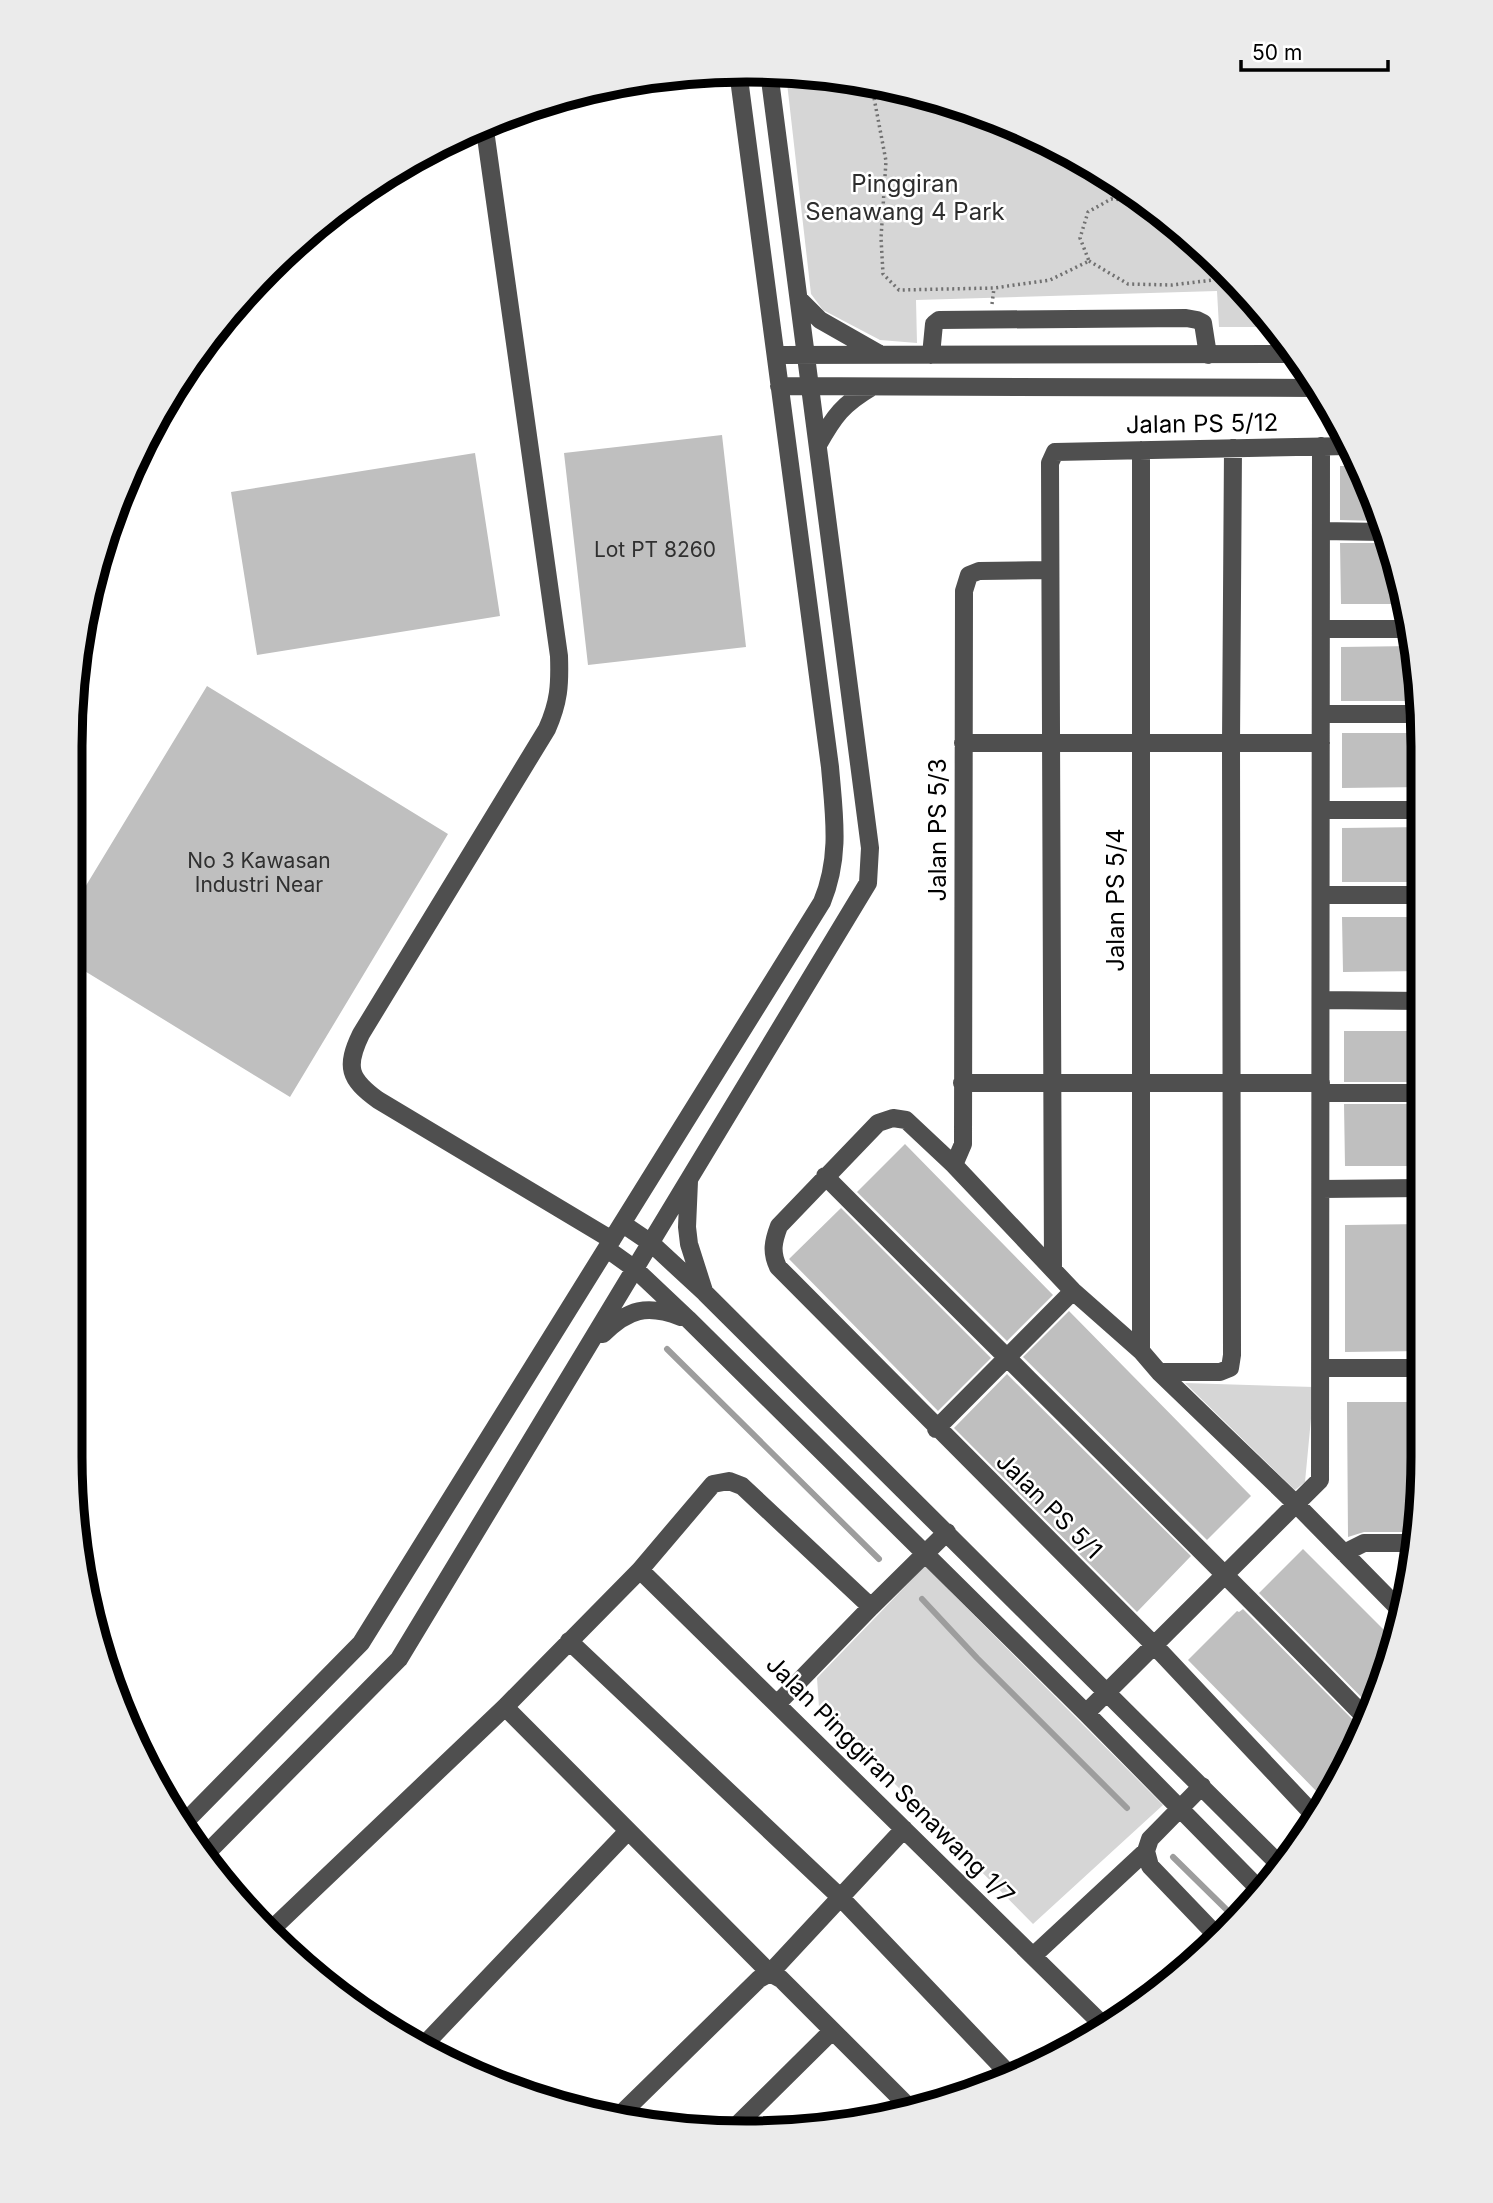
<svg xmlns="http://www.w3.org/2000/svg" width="1493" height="2203" font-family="Inter,sans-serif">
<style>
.green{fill:#d6d6d6}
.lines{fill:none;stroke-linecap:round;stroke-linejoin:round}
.stream{stroke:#9d9d9d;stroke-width:6}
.building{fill:#bfbfbf}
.path{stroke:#717171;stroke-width:3.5;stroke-dasharray:2 3.5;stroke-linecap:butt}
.minor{stroke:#4f4f4f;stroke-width:18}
.labels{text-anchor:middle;stroke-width:5;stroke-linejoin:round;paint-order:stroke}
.number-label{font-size:21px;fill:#303030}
.park-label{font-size:24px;fill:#2d2d2d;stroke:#fff}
.street-label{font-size:24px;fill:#000;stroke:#fff}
.rim{fill:none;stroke:#000;stroke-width:9}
</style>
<rect width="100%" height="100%" fill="#fff"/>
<!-- green -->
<path class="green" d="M786 74 878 83 1005 121 1122 184 1225 268 1273 327H1219L1217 291 916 300 917 343 880 340 823 310 811 294Z
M1185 1383 1314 1387 1305 1482 1295 1490Z
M925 1566 1163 1805 1033 1924 819 1707 817 1678Z"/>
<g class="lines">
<!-- stream -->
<path class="stream" d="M667 1349 879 1559
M922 1599 977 1658 1127 1808
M1173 1857 1236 1919"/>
</g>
<!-- building -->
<path class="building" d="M722 435 746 647 588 665 564 453Z
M475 453 500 616 257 655 231 492Z
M1340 466H1360L1371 487 1381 521 1340 520Z
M1340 543H1388L1407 604H1341Z
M1413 646 1418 701H1341V647Z
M207 686 448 834 290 1097 70 962V912Z
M1342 733H1422L1423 787 1342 788Z
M1423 827V882H1342V828Z
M1342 917H1423V971L1343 972Z
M1344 1031H1423V1082H1344Z
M1344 1104H1423V1166H1345Z
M905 1144 1053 1295 1007 1341 857 1192Z
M841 1208 991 1358 938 1411 789 1259Z
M1423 1224V1351L1345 1352V1225Z
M1069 1311 1251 1496 1207 1540 1023 1357Z
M1007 1374 1191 1556 1137 1612 954 1428Z
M1347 1402H1423V1457L1416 1532H1364L1348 1537Z
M1303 1549 1393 1639 1370 1706 1259 1593Z
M1243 1609 1362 1729 1353 1756 1323 1798 1188 1660 1237 1611 1239 1612Z"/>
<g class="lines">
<!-- path -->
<path class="path" d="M871 82 886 161 881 238 883 274 899 290 994 288 1050 280 1089 261 1080 238 1088 212 1111 199 1143 201
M1089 261 1128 284 1172 285 1213 280 1220 264
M992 304 994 288"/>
<!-- minor -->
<path class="minor" d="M484 123 559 656C560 685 559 702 547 729L361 1034C345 1067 349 1079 378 1100L612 1240
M800 300 820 320 878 353
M776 355 1296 354
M931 355 934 324 939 320 1186 318 1197 320 1203 323 1208 355
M779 386 1318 388
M818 445C834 416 843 404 872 387
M1141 450V1351
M1321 531 1385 532
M1321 629H1411
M1321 714H1420
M963 743H1321
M1321 810H1423
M1321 895H1423
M1321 1000 1423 1001
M962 1083H1321
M1321 1093H1423
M954 1165 963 1144 964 591 969 575 979 571 1049 570
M825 1176C1005 1357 1188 1535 1366 1718
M689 1181 687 1227 689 1244 704 1291
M1321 1189 1423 1188
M623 1224 651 1243 705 1293 1277 1862
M607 1249 635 1269 688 1319 1086 1713 1258 1888
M1053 1269 1050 463 1055 452 1349 446
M603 1334C628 1309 647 1304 681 1317
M1321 1368H1423
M1159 1372H1220L1230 1368 1232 1355 1231 743 1233 448
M936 1429 1073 1291
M1344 1553 1364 1543H1415
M640 1570 1105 2027
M871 1607 947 1532
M569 1641 840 1897 1007 2072
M505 1707 770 1973 781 1979 910 2108
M1086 1713 1320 1480 1321 446
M1202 1786 1150 1839 1146 1851 1150 1866 1220 1939
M1312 1813 1154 1645 778 1267C771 1252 773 1242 779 1226L878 1123 893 1118 906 1120 954 1165 1073 1291 1141 1351 1159 1372 1296 1504 1402 1612
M181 1826 361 1643 822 902C841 856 834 815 830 767L738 71
M205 1855 399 1659 868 883 870 848 769 72
M273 1928 505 1707 640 1570 713 1484 729 1481 742 1486 871 1607 778 1703
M1033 1956 1146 1851
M424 2045 628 1831
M622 2113 759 1979 770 1973 904 1829
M890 2116 904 2102
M733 2129 832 2031"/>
</g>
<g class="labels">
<!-- number labels -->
<g class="number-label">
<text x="655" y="557">Lot PT 8260</text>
<text x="259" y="868">No 3 Kawasan<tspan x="259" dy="24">Industri Near</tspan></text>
</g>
<!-- park labels -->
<g class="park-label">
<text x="905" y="192">Pinggiran<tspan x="905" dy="28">Senawang 4 Park</tspan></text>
</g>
<!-- street labels -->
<g class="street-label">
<text transform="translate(1202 424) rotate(-1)" y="8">Jalan PS 5/12</text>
<text transform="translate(938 830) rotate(-90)" y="8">Jalan PS 5/3</text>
<text transform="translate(1116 900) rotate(-90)" y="8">Jalan PS 5/4</text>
<text transform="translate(1049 1506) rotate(45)" y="8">Jalan PS 5/1</text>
<text transform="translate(890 1780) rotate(45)" y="8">Jalan Pinggiran Senawang 1/7</text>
</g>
</g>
<!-- crop -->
<path d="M0 0H1493V2203H0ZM746 82H747A664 664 0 0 1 1411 746V1457A664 664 0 0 1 747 2121H746A664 664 0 0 1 82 1457V746A664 664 0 0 1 746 82Z" fill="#ebebeb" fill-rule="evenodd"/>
<path class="rim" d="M746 82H747A664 664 0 0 1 1411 746V1457A664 664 0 0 1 747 2121H746A664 664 0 0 1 82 1457V746A664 664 0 0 1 746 82Z"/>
<!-- scale -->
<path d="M1241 60v10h147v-10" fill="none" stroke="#000000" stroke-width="3.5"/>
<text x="1252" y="60" font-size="21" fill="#000000" stroke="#ffffff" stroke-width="5" paint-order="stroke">50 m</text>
</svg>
